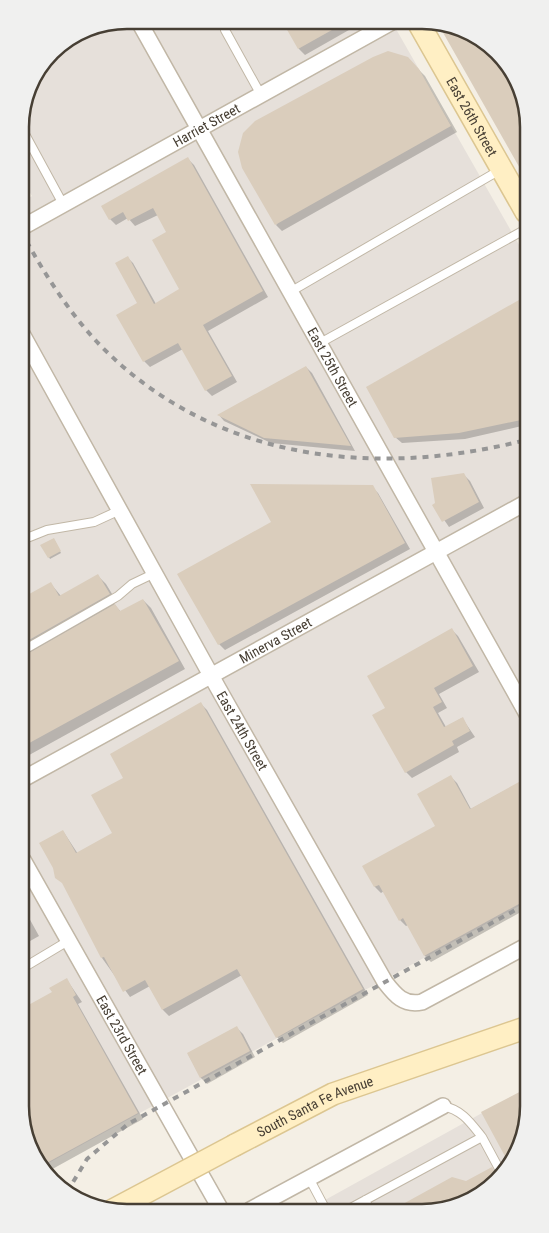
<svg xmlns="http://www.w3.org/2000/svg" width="549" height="1233" font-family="'Roboto Condensed',sans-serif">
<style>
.industrial{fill:#e6e0da}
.shadow{fill:#0003}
.building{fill:#dacdbc}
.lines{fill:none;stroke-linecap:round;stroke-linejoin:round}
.lane-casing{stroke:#c1b7a6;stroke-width:10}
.street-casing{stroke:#c1b7a6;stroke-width:18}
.secondary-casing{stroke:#dcc691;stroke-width:24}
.lane{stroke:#fff;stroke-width:8}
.street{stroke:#fff;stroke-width:15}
.secondary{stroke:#ffefc4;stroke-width:21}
.rail{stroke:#969696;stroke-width:4;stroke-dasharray:6 6;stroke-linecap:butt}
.secondary-bridge-casing{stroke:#dcc691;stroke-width:24;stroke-linecap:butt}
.secondary-bridge{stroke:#ffefc4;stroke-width:21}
.labels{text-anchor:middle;stroke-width:4;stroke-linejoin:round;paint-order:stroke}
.street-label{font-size:14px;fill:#473f34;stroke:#fff}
.rim{fill:none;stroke:#473f34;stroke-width:2.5}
</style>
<rect width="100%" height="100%" fill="#f4efe5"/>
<!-- industrial -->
<path class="industrial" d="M127 20 392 22 526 257 528 901 43 1166 24 1134 21 203 32 196 20 176V120L31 79 56 47 86 28Z
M529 1087V1113L503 1176 450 1209 307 1210Z"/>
<!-- shadow -->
<path class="shadow" d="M284 21 363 22 305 55 299 49Z
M407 58 425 76 457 132 282 231 276 225Z
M188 159 194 165 268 297 208 331 237 382 212 396 206 390 183 349 150 367 144 361 118 316 138 304 127 257 133 263 156 304 181 290 168 232 158 215 135 226 128 218 116 225 110 219Z
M526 298V425L465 439 402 443 395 437Z
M306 367 312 373 355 451 271 443 224 421 219 415Z
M464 475 470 481 484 508 449 527 434 505Z
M372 487 378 493 410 549 225 650 219 644Z
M55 541 61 553 50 559 49 557Z
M98 576 106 584 117 602 114 604 121 612 143 600 151 608 185 669 22 759V599L51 584 61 596Z
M452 630 458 636 479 672 439 694 447 708 438 713 446 727 462 718 475 737 457 747 459 752 412 778 406 772 386 708Z
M527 655V672L520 659Z
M201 704 207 710 368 995 283 1043 277 1037 242 975 169 1016 163 1010 150 986 130 997 102 958 63 831 78 854 114 833 125 778Z
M451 777 457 783 471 809 528 778V908L431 962 425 956 408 925 406 926 400 920 384 891 381 893 375 887 364 867 437 826Z
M23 907 39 936 23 945Z
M67 980 82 1002 78 1004 143 1119 47 1172 24 1134 23 1009 54 992Z
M237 1028 243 1034 255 1057 207 1084 201 1078 188 1054Z
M492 1169 500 1178 450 1209 394 1210 466 1183Z"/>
<!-- building -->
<path class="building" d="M282 21H348L298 49Z
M437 22H443L493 47 525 99 526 179Z
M388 51 408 57 419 69 451 126 275 225 242 168 238 152 243 133 255 121 373 57Z
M188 157 263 291 203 325 232 376 205 391 178 343 143 362 116 315 137 303 115 263 128 256 154 304 179 289 152 240 166 232 153 208 128 221 123 212 109 220 101 206Z
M526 296V419L459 433 394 438 366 387Z
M306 366 351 446 264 438 217 415Z
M464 473 479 502 442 522 432 505 435 503 431 478Z
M250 484 373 485 405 543 218 645 177 574 271 522Z
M54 538 61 551 48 558 40 545Z
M98 574 110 594 22 644V598L51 582 59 596Z
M143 599 179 661 22 747V657L115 604 120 611Z
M452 628 473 666 434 688 442 702 433 707 444 727 463 717 470 731 452 741 454 745 405 773 372 715 385 708 367 676Z
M201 702 363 989 276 1038 237 969 162 1010 145 980 123 992 104 957 101 958 62 883 55 878 53 868 39 843 63 830 76 853 112 833 91 795 123 778 110 754Z
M451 775 470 809 528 777V899L424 956 403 918 399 921 379 885 374 887 362 866 435 826 417 794Z
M67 978 76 995 73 997 138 1113 43 1165 24 1134 23 1008 52 992 49 988Z
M237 1026 250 1051 200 1078 187 1053Z
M529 1087V1113L506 1169 502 1162 507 1160 481 1112Z
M492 1167 498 1179 450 1209 392 1210 452 1177 466 1181Z"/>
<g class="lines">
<defs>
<path id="lane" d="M225 30 261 95
M20 125 63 204
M290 292 500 170
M320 343 526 229
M22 540 47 530 94 522 120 510
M22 651 118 596 132 584 155 573
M23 968 68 941
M443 1106C462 1110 470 1122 482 1137
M309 1178 326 1210
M365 1200 370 1210
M347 1210 482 1137 503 1176"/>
<g id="street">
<path id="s1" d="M138 20 527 714"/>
<path id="s2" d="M21 228 392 22"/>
<path id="s3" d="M21 332 218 688 385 982C395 995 404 1006 422 1002L528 945"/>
<path id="s4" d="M23 779 527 502"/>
<path id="s5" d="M23 860 221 1210"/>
<path d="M250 1210 443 1106"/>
</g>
<g id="secondary">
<path id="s6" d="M418 22 526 212"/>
<path id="s7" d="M235 1145 333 1094 528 1027"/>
</g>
</defs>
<!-- lane casing -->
<use href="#lane" class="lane-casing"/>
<!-- street casing -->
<use href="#street" class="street-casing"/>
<!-- secondary casing -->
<use href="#secondary" class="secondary-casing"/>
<!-- lane -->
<use href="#lane" class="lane"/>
<!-- street -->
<use href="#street" class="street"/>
<!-- secondary -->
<use href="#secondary" class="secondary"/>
<!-- rail -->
<path class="rail" d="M21 231C42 270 67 310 98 343 212 461 373 479 526 440
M67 1192 87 1159 128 1124 528 903"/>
<defs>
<path id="secondary-bridge" d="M111 1211 235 1145"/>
</defs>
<!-- secondary-bridge casing -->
<use href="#secondary-bridge" class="secondary-bridge-casing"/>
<!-- secondary-bridge -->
<use href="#secondary-bridge" class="secondary-bridge"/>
</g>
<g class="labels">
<!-- street labels -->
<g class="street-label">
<text dy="5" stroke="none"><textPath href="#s6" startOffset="109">East 26th Street</textPath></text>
<text dy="5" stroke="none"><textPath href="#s2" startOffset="212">Harriet Street</textPath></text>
<text dy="5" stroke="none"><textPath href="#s1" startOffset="398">East 25th Street</textPath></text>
<text dy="5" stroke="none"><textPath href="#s4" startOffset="288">Minerva Street</textPath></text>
<text dy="5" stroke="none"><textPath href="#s3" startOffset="456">East 24th Street</textPath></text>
<text dy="5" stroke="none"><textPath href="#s5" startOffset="201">East 23rd Street</textPath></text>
<text dy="5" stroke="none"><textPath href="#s7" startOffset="89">South Santa Fe Avenue</textPath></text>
</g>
</g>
<!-- crop -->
<path d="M0 0H549V1233H0ZM127 29H422A98 98 0 0 1 520 127V1106A98 98 0 0 1 422 1204H127A98 98 0 0 1 29 1106V127A98 98 0 0 1 127 29Z" fill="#f0f0ef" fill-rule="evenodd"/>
<path class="rim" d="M127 29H422A98 98 0 0 1 520 127V1106A98 98 0 0 1 422 1204H127A98 98 0 0 1 29 1106V127A98 98 0 0 1 127 29Z"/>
</svg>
